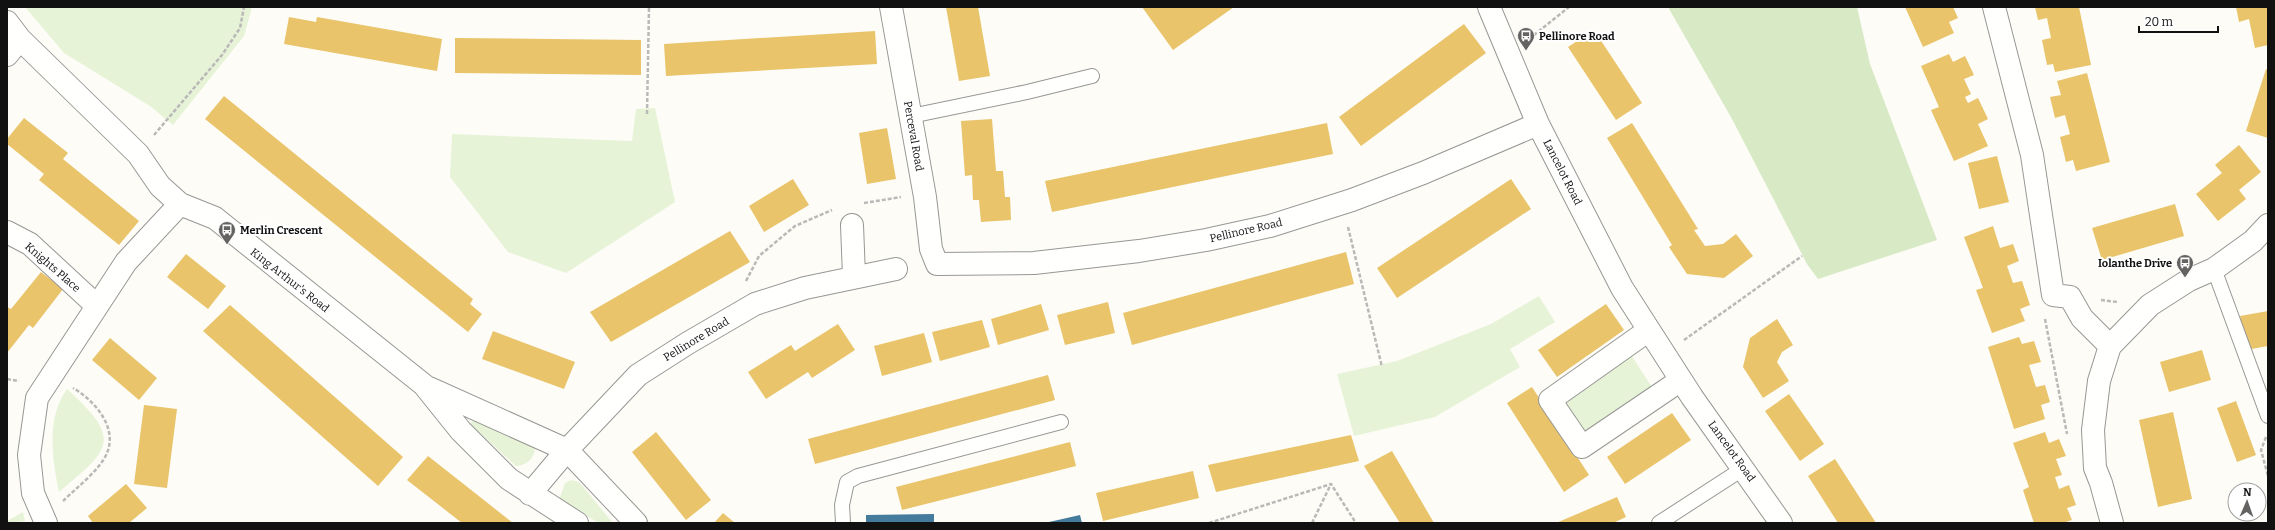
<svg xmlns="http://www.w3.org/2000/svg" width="2275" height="530" font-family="Bitter,serif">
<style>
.green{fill:#e7f3d7}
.forest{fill:#d8eac5}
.homes{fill:#e9c46a}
.public{fill:#457b9d}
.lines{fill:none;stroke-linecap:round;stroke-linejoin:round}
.lane-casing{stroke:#979795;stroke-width:16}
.street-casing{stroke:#979795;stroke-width:24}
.path{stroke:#b9b9b8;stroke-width:2.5;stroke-dasharray:4 2;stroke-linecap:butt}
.lane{stroke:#fffffe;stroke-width:14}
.street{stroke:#fffffe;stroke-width:22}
.labels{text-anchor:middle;stroke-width:4;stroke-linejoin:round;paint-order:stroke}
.poi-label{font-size:11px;font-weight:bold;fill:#111;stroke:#fff;text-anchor:start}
.street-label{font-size:11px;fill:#111;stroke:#fff}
</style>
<rect width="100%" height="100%" fill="#fdfcf7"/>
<!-- green -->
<path class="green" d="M25 7H252L244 36 173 125 150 106 64 53Z
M655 108 675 202 566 273 508 252 450 177 452 134 632 141 636 109Z
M1539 296 1555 322 1510 349 1520 367 1435 417 1354 436 1337 374 1397 361 1491 324Z
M1630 353 1655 392 1582 440 1556 401Z
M67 389C122 439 112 448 59 492 52 459 46 418 67 389Z
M474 420 535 445C536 457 528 465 516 466L470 424Z
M571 480 579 482 613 523H599L559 500 565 483Z
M23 512 25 521 7 523V521Z"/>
<!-- forest -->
<path class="forest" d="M1668 7H1857L1870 64 1937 240 1818 279 1807 264 1732 119Z"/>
<!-- homes -->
<path class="homes" d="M946 7H978L990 76 959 81Z
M1142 7H1234L1173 50Z
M1905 7H1953L1958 18 1949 22 1954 33 1923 47Z
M2035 7H2079L2091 65 2055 72 2053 64 2047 65 2042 40 2051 38 2047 18 2038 20Z
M2236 7H2268V45L2255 48 2249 19 2239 22Z
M289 17 316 22 317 17 442 39 437 71 284 44Z
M1464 24 1486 53 1361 146 1339 117Z
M1594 30 1642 103 1616 120 1568 47Z
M875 31 877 64 666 76 664 44Z
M455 38 641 40V75L455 73Z
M1949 54 1953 62 1965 56 1974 75 1964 79 1971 94 1965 97 1968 103 1978 98 1988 119 1978 124 1988 146 1954 161 1931 110 1939 107 1921 66Z
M2266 69 2268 70V138L2246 131Z
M2087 73 2110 162 2076 171 2073 160 2066 162 2060 137 2070 134 2065 115 2055 118 2050 97 2061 95 2057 81Z
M224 96 473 299 470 304 482 314 468 332 205 119Z
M24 118 68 153 63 159 139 221 119 245 39 180 44 174 7 144V139Z
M992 119 996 171H1003L1005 197H1010L1011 220 981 222 979 200H973L972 175 965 176 961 121Z
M1327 123 1333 154 1052 212 1045 181Z
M1632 123 1698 229 1694 230 1705 246 1723 244 1736 234 1753 256 1724 278 1687 274 1669 247 1672 245 1607 138Z
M887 128 896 179 867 184 859 133Z
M2239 145 2261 172 2239 190 2246 199 2218 221 2196 194 2222 173 2215 165Z
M1997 156 2009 202 1979 209 1968 163Z
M793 179 809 205 764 232 749 206Z
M1511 179 1531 209 1397 298 1377 268Z
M2175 204 2184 236 2102 260 2092 228Z
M1993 226 2000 248 2013 244 2019 261 2007 266 2013 283 2022 281 2030 305 2020 309 2025 321 1992 333 1976 290 1983 288 1964 237Z
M730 231 750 262 611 342 590 312Z
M1346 252 1354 284 1132 345 1123 313Z
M186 254 226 286 208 309 167 277Z
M41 272 63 289 33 328 29 325 7 353V307L11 309Z
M1108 302 1115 333 1065 345 1057 315Z
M1041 304 1049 330 998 345 991 319Z
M1606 304 1624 330 1557 377 1538 350Z
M230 305 403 457 378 486 203 331Z
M2268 311V346L2246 350 2240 316Z
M1777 319 1793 345 1782 352 1777 362 1789 381 1763 398 1743 367 1750 338Z
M982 320 990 347 940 361 932 332Z
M838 324 855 350 812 378 808 372 766 399 748 372 791 345 795 351Z
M493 331 575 362 564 389 482 359Z
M924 333 932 362 882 376 874 346Z
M2019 337 2022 344 2034 341 2041 362 2029 365 2036 387 2045 385 2050 402 2041 405 2045 419 2014 429 1988 347Z
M110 338 157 378 139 400 92 360Z
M2202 350 2211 380 2169 392 2160 362Z
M1048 375 1055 400 815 464 808 439Z
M1532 387 1589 475 1564 492 1507 403Z
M1789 394 1824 444 1800 461 1765 411Z
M2236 401 2256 455 2237 462 2217 408Z
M144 405 177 409 167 488 134 484Z
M2173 412 2192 499 2158 507 2139 420Z
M1672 413 1691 440 1625 484 1607 457Z
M656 432 711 500 686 520 632 452Z
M2045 432 2049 443 2059 439 2066 456 2056 459 2062 475 2055 477 2059 489 2069 485 2076 505 2067 508 2072 520 2063 523H2034L2023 490 2029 487 2013 443Z
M1351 435 1359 461 1216 492 1208 465Z
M1070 442 1076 466 902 510 896 487Z
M1392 451 1434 523H1400L1364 466Z
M428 456 513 523H462L407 480Z
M1835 459 1876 523H1838L1808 476Z
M1193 471 1199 498 1103 521 1096 493Z
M126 484 147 508 129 523H93L88 516Z
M1617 497 1626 517 1613 523H1556Z
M723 513 735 523H714Z"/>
<!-- public -->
<path class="public" d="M934 514V523H866V515Z
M1080 515 1082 523H1049V522Z"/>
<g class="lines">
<defs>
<path id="lane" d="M911 116 1027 92 1092 76
M2214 269 2268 416
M843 523 842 505 847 482 858 476 1061 422
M1659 523 1744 468"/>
<path id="street" d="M891 7 925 197 931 249 937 264 1034 263 1139 251 1206 240 1270 226 1352 200 1423 173 1538 124
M1489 7 1538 124 1622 288 1692 397 1781 523
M1994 7 2032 155 2053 295 2070 297 2082 318 2110 346
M7 22 20 39 138 154 160 186 180 204 215 218 424 385 461 431 509 479 577 523
M7 55 20 39
M852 225 854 276
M7 232 30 244 97 306
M1649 330 1550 400 1582 447 1681 380
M429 388 567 450 636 523
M530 494 567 450 638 375 688 343 755 304 805 288 896 269
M46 523 33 493 29 455 37 398 126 262 180 204
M2112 523 2101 483 2095 468 2093 430 2099 381 2110 346 2150 305 2189 280 2214 269 2253 241 2268 225"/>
</defs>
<!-- lane casing -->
<use href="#lane" class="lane-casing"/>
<!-- street casing -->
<use href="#street" class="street-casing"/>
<!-- path -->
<path class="path" d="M1529 39 1569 7
M647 114 649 7
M154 135 222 55 240 28 244 7
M864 203 901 197
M1348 227 1382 367
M746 281 759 256 795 226 832 210
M2101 300 2118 302
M2045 319 2067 434
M1684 340 1802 256
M7 379 19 381
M2266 437 2261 450 2268 476
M63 501C76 488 100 470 107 453 118 427 94 400 73 388
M1209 523 1331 484 1356 523
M1312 523 1331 484"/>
<!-- lane -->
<use href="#lane" class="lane"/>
<!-- street -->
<use href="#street" class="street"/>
</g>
<!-- icons -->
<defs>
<symbol id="bus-pin" viewBox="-11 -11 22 30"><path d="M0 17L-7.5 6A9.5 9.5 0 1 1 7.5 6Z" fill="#646362" stroke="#fff"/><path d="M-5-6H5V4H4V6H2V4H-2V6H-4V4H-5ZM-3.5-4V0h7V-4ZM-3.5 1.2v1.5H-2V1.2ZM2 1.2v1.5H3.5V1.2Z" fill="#fff"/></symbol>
</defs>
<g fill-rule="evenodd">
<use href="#bus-pin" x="1516" y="26" width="20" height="27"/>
<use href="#bus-pin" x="217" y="220" width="20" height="27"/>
<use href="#bus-pin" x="2175" y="253" width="20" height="27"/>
</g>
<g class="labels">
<!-- poi labels -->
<g class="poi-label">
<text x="1539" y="40">Pellinore Road</text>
<text x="240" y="234">Merlin Crescent</text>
<text x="2172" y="267" text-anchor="end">Iolanthe Drive</text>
</g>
<!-- street labels -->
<g class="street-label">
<text transform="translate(914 136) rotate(80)" y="4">Perceval Road</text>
<text transform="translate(1563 172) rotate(63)" y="4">Lancelot Road</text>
<text transform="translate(1246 230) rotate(-13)" y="4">Pellinore Road</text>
<text transform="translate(53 267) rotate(41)" y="4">Knights Place</text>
<text transform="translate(290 280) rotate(38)" y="4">King Arthur's Road</text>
<text transform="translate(696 339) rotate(-31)" y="4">Pellinore Road</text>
<text transform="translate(1732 451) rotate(54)" y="4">Lancelot Road</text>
</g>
</g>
<!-- border -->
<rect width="2275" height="530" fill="none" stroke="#111111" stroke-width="16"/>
<!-- north arrow -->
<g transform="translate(2247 502) rotate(2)"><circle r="19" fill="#ffffff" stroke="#a0a0a0"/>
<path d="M0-3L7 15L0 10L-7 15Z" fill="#646362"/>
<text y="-6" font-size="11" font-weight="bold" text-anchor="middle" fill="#111111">N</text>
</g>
<!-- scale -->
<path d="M2139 26v6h79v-6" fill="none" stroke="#111111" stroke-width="2"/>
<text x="2145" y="26" font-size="12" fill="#111111" stroke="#ffffff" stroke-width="3" paint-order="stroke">20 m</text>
</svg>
